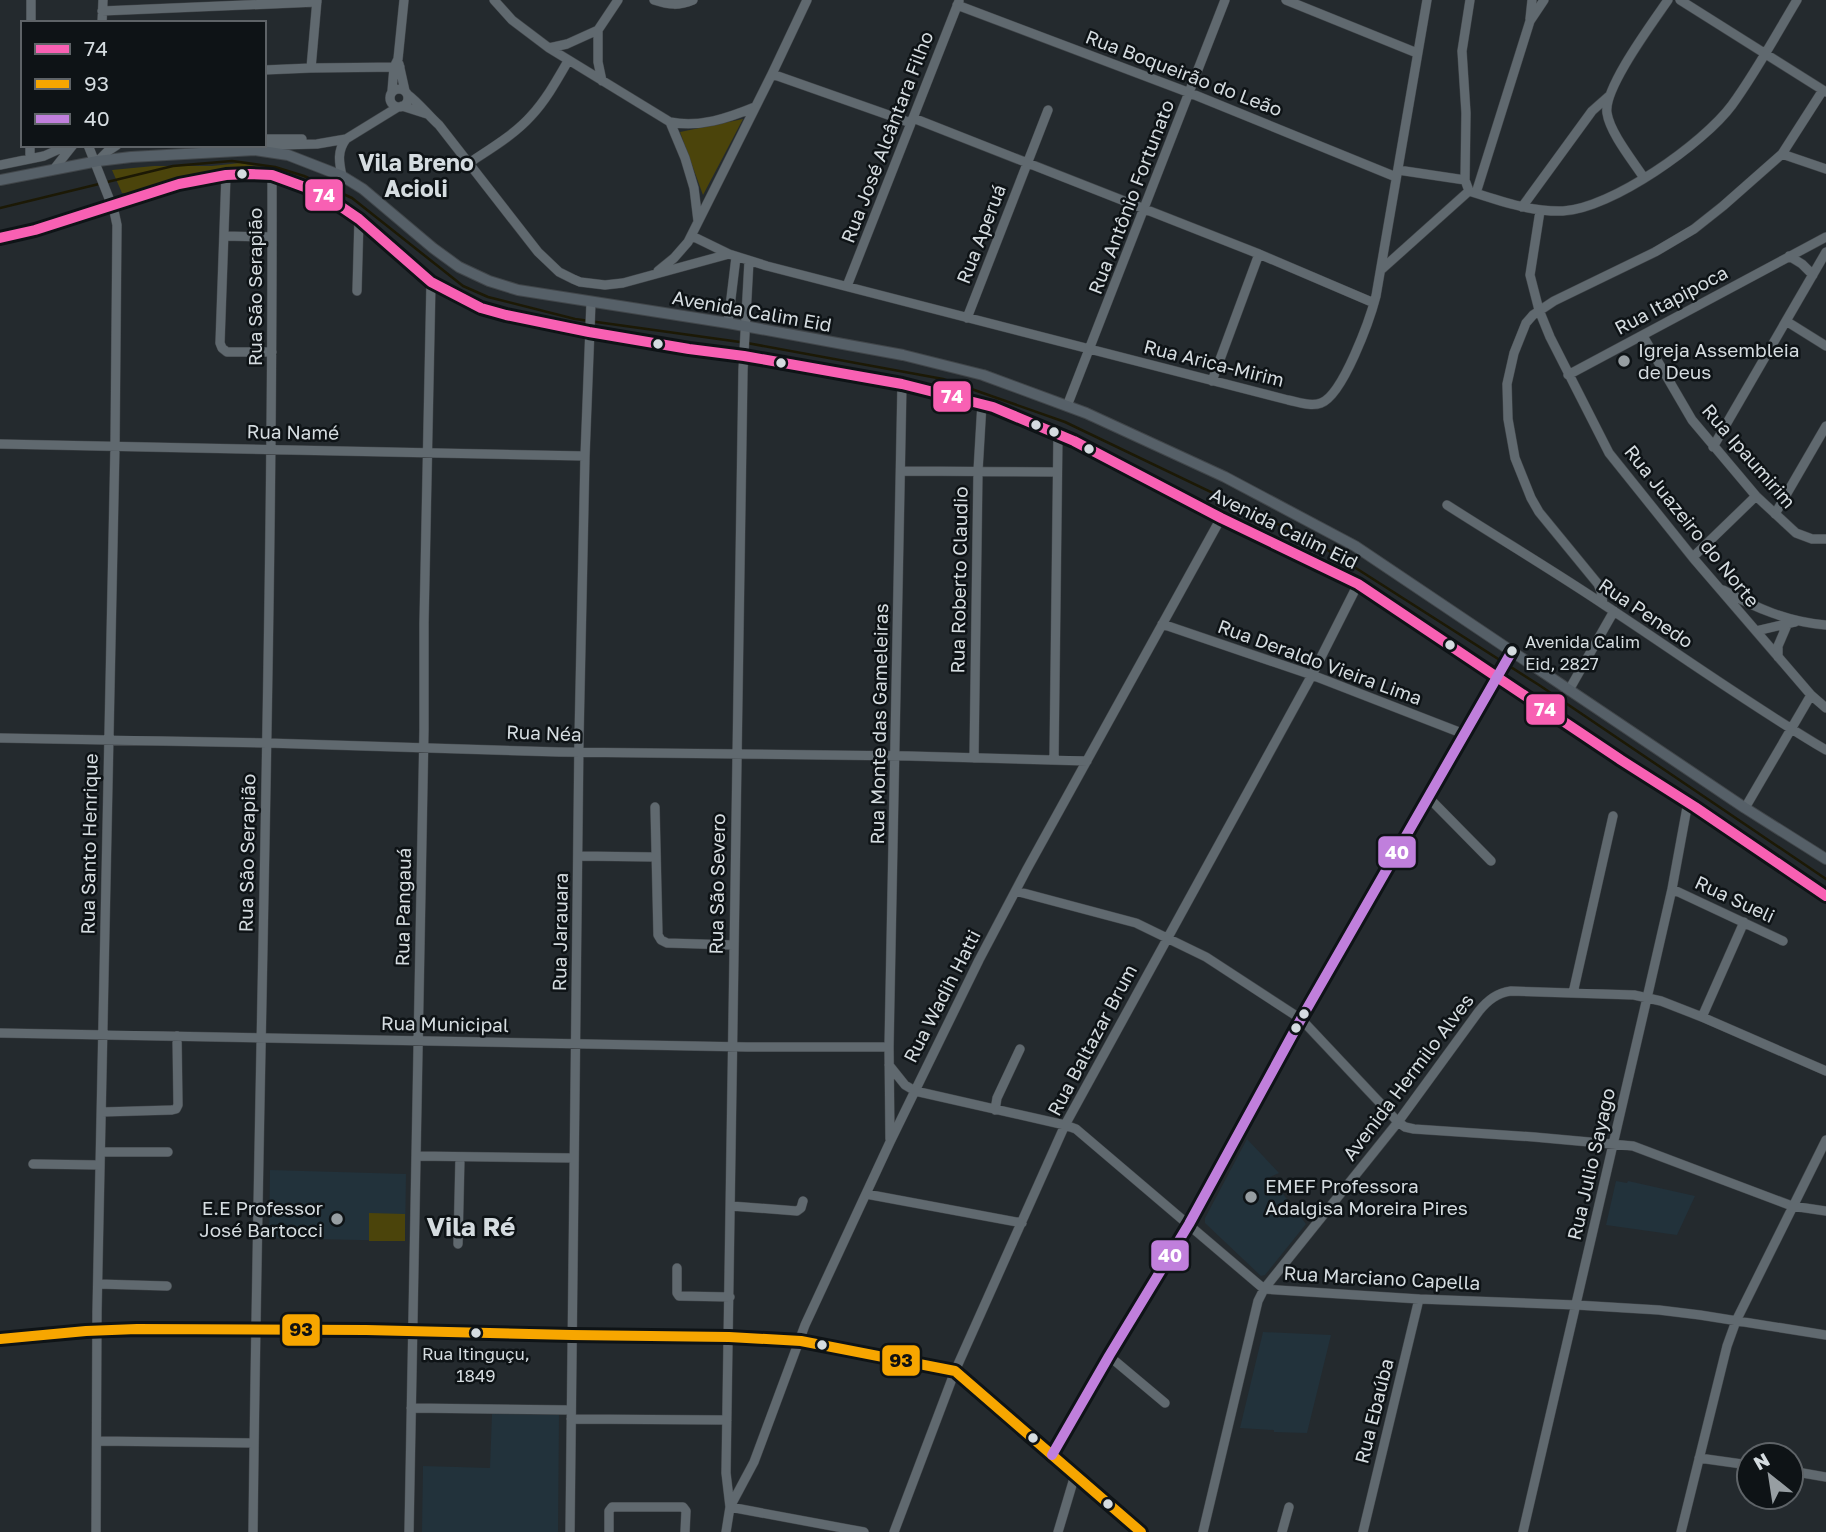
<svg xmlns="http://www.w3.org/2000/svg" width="1826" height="1532" font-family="'Golos Text',sans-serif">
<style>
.built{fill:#22323b}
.green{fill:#4b440b}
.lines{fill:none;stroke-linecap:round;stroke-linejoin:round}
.stream{stroke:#1c1905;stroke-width:2.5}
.minor-casing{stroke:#41464a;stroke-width:10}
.major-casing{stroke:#41464a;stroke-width:12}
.minor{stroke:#60696f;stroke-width:9}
.major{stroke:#566068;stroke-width:10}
.bus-1-casing{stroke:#0e1316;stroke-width:16}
.bus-2-casing{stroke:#0e1316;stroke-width:16}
.bus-3-casing{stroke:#0e1316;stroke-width:16}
.bus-1{stroke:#f860b3;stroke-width:10}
.bus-2{stroke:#f7a600;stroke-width:10}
.bus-3{stroke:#c07fdc;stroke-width:10}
.bus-dot{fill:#d5dce0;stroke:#0e1316;stroke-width:2.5}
.poi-dot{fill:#979ea2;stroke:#0e1316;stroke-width:2.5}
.labels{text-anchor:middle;stroke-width:5;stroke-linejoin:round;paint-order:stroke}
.bus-label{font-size:17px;fill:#d5dce0;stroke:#0e1316;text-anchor:start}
.street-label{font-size:19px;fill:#d5dce0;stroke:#0e1316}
.poi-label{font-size:19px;fill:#d5dce0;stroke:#0e1316;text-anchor:start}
.quarter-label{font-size:23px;font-weight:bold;fill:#d5dce0;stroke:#0e1316}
.district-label{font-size:26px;font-weight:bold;fill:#d5dce0;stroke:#0e1316}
.line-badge{stroke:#0e1316;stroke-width:2.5}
.badge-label{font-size:19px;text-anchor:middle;font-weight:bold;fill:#fff}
.pale-badge-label{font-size:19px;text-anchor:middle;font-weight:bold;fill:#111}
</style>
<rect width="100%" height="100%" fill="#242a2e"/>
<!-- built -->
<path class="built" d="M1247 1139 1279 1173 1270 1177 1306 1224 1265 1275 1261 1276 1205 1223V1218Z
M270 1170 406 1174 405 1241 269 1238Z
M1616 1181 1627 1183 1628 1181 1695 1196 1677 1235 1606 1225Z
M1263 1332 1331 1335 1307 1433 1274 1432V1430L1240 1428Z
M492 1414 559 1415 558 1532H422L423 1466 490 1468Z"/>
<!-- green -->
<path class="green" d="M743 119 703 195 680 132Z
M240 163 278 170 213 174 139 194 122 193 112 170 154 166H212Z
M369 1213 405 1214V1241H369Z"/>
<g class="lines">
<!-- stream -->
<path class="stream" d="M0 208 173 166 232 161 275 167 304 176 352 198 463 286 488 297 575 319 740 342
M747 343 943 379 1065 422 1315 542 1539 685 1826 879"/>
<defs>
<path id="minor" d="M494 0 512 20 549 48 670 122C700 128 728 118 755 107
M654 0C669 5 679 6 693 0
M1286 0 1417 53
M1680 0 1826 92
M957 5 1190 93 1396 177
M102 11 317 2
M1530 19 1532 0
M31 23V0
M102 23 103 0
M549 48 567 44 598 30
M399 64 405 91
M311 68 317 0
M264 70 311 68 400 67
M772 74 911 123
M602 81 598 62V30L618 0
M390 98a9 9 0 1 1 18 0a9 9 0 1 1-18 0Z
M392 91 394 67 398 59 404 0
M407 94C419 103 428 115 439 125L538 252 559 272 573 279 580 282 605 285 623 283 729 254
M402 106 427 114
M913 118 1259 254 1374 303
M670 122 685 158 694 188 698 221
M264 139H302
M88 145 114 211 117 225 115 446 97 1312 96 1532
M260 149 280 145 317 144 346 139 398 107
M1782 154 1826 169
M30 159V145
M98 161 108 151 117 145
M469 163C490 149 514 135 531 116 546 100 557 80 568 61
M0 165 44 156 64 147
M54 169 73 145
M1398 170 1465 180
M226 175 220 343 222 348 227 352H272
M342 176C339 162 337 151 346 139
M1644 178C1633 161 1610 133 1607 113 1603 89 1653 22 1668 0
M1469 191 1465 180 1466 113 1462 51 1470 0
M1476 193 1530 21 1544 0
M1522 207 1592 111 1609 96
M1540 211 1530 275 1539 310 1550 337 1609 453 1694 559 1811 695 1826 708
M224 236 272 237
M692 236 729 254 767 266 1288 400C1299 402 1311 407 1321 403 1343 395 1370 319 1376 296L1427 0
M1789 256 1802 264 1813 275
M1382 269 1469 191C1500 201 1531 212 1563 211 1611 209 1704 143 1732 105 1756 72 1776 35 1797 0
M658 271 674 258 688 242 772 74 807 0
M847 286 959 1
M357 291 359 219
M967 318 1048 110
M1786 321 1826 346
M728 323 736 257
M1643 336 1692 420 1756 496 1796 533 1812 539H1826
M1568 375 1826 237
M1212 381 1259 254
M1067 406 1225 0
M0 444 585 456
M1713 447 1826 252
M902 471 1057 472
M1447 505C1500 539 1554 571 1606 606 1679 654 1750 705 1826 750
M1775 514 1826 426
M1693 557 1756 496
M1723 590C1756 608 1788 622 1826 625
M1603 604 1601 591 1598 584 1539 512 1531 498 1515 458 1508 419 1507 384 1514 353 1526 323 1533 315 1554 301 1655 252 1694 229 1723 206 1782 154 1823 90
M1162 624 1312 675 1464 734
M1756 631 1795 622
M1778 657V646L1787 625
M1569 690 1614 611
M0 738 267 743 559 752 909 756 1087 761
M974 758 978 471 982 403
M1054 759 1058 434
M1428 797 1491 861
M655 807 658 935 661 940 667 943 733 945
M1745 808 1811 695
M578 856 655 857
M1672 889 1783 941
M1016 891 1136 923 1206 957 1301 1019 1398 1122 1405 1127 1414 1129 1534 1137 1633 1146 1792 1206 1826 1211
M1573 993 1613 816
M1702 1017 1744 922
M0 1033 747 1047H889
M889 1065 905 1085 915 1091 1065 1125 1076 1129 1264 1289 1419 1299 1576 1305 1659 1310 1700 1315 1826 1335
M995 1110 997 1098 1020 1049
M102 1112 172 1110 176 1109 178 1105 177 1036
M890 1139 889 1047 902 384
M101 1152H168
M416 1156 574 1158
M33 1164 100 1165
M866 1194 1022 1223
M731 1206 797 1211 801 1208 803 1201
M458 1244 460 1157
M677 1268V1293L679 1296 730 1297
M98 1284 167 1286
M1109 1356 1165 1403
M411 1408 571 1410
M571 1419 727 1420
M98 1441 254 1443
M1052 1455 1109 1356 1189 1224 1301 1019 1512 651
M1699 1458 1749 1465
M1791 1471 1826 1477
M730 1507 754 1462 805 1325 890 1142 979 960 1027 869 1221 518
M730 1507 864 1532
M253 1532C258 1080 273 628 272 175
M409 1532 424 729V623L431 282
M570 1532 579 738 585 456 591 302
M609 1532V1511L612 1507H683L686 1511 685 1532
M726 1532 730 1507 726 1473 743 370 749 261
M894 1532 955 1371 1065 1125 1312 675 1358 584
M1058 1532 1075 1475
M1203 1532 1258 1301 1264 1289 1398 1122 1479 1011C1488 1000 1497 993 1511 991L1634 995 1661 1001 1702 1017 1826 1071
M1282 1532 1289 1507
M1363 1532 1419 1299
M1523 1532 1644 1011 1672 889 1688 802
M1681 1532 1727 1346 1736 1321 1826 1140"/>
<path id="major" d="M0 180 98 161 131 157 255 150 288 155 342 176 363 189 433 248 459 267 489 281 518 290 728 323 903 355 983 375 1086 413 1225 477 1355 546 1745 808 1826 859
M0 238 35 230 179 184 226 175 250 174 272 175 321 193 359 219 431 282 481 308 506 315 589 332 689 349 744 356 902 384 993 407 1074 441 1221 518 1358 584 1621 760 1695 807 1826 896
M0 1339 86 1331 137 1329 366 1330 572 1335 729 1337 801 1341 955 1371 1141 1532"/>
</defs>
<!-- minor casing -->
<use href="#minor" class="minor-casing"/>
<!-- major casing -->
<use href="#major" class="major-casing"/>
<!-- minor -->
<use href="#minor" class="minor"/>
<!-- major -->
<use href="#major" class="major"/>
<defs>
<path id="bus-1" d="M0 238 35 230 179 184 226 175 250 174 272 175 321 193 359 219 431 282 481 308 506 315 589 332 689 349 744 356 902 384 993 407 1074 441 1221 518 1358 584 1621 760 1695 807 1826 896"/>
<path id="bus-2" d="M0 1339 86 1331 137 1329 366 1330 572 1335 729 1337 801 1341 955 1371 1141 1532"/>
<path id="bus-3" d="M1052 1455 1109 1356 1189 1224 1301 1019 1512 651"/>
</defs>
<!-- bus-1 casing -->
<use href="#bus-1" class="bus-1-casing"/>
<!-- bus-2 casing -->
<use href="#bus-2" class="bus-2-casing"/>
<!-- bus-3 casing -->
<use href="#bus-3" class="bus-3-casing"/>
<!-- bus-1 -->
<use href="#bus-1" class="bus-1"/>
<!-- bus-2 -->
<use href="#bus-2" class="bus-2"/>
<!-- bus-3 -->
<use href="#bus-3" class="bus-3"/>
</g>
<!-- markers -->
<g class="bus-dot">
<circle cx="242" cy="174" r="6"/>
<circle cx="658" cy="344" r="6"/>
<circle cx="781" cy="363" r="6"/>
<circle cx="1036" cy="425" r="6"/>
<circle cx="1054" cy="432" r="6"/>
<circle cx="1089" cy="449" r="6"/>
<circle cx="1450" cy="645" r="6"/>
<circle cx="1512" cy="651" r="6"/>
<circle cx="1304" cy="1014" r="6"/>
<circle cx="1296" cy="1028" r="6"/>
<circle cx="476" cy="1333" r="6"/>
<circle cx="822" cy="1345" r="6"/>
<circle cx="1033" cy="1438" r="6"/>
<circle cx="1108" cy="1504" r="6"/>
</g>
<g class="poi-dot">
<circle cx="1624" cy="361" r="7"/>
<circle cx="1251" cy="1197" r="7"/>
<circle cx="337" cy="1219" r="7"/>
</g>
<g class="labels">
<!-- bus labels -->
<g class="bus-label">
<text x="1525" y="648">Avenida Calim<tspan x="1525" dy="22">Eid, 2827</tspan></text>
<text x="476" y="1360" text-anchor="middle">Rua Itinguçu,<tspan x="476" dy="22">1849</tspan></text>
</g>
<!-- street labels -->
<g class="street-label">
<text transform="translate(1184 73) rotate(21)" y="7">Rua Boqueirão do Leão</text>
<text transform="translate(887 137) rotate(-69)" y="7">Rua José Alcântara Filho</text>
<text transform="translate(1131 197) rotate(-69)" y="7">Rua Antônio Fortunato</text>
<text transform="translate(981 234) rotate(-69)" y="7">Rua Aperuá</text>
<text transform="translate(255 287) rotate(-90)" y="7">Rua São Serapião</text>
<text transform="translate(1671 300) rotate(-28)" y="7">Rua Itapipoca</text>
<text transform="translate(752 311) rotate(10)" y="7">Avenida Calim Eid</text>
<text transform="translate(1214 363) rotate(14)" y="7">Rua Arica-Mirim</text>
<text transform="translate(293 432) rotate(1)" y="7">Rua Namé</text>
<text transform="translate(1749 456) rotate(49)" y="7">Rua Ipaumirim</text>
<text transform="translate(1692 526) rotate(51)" y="7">Rua Juazeiro do Norte</text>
<text transform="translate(1284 528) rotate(26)" y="7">Avenida Calim Eid</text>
<text transform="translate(959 580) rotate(-89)" y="7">Rua Roberto Claudio</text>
<text transform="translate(1646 613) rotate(34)" y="7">Rua Penedo</text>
<text transform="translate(1320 662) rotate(20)" y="7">Rua Deraldo Vieira Lima</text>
<text transform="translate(879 724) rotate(-89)" y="7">Rua Monte das Gameleiras</text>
<text transform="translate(544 733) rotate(2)" y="7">Rua Néa</text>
<text transform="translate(89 844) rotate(-89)" y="7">Rua Santo Henrique</text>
<text transform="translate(247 853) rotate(-89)" y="7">Rua São Serapião</text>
<text transform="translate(717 884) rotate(-89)" y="7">Rua São Severo</text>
<text transform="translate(1735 899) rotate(25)" y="7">Rua Sueli</text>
<text transform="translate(403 907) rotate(-89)" y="7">Rua Pangauá</text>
<text transform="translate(560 932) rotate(-89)" y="7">Rua Jarauara</text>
<text transform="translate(942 996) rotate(-63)" y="7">Rua Wadih Hatti</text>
<text transform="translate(445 1024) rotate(1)" y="7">Rua Municipal</text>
<text transform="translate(1092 1040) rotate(-62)" y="7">Rua Baltazar Brum</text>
<text transform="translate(1408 1077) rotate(-53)" y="7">Avenida Hermilo Alves</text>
<text transform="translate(1591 1164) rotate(-77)" y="7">Rua Julio Sayago</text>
<text transform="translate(1382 1278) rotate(3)" y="7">Rua Marciano Capella</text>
<text transform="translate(1374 1411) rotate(-76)" y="7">Rua Ebaúba</text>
</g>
<!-- poi labels -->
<g class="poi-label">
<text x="1638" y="357">Igreja Assembleia<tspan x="1638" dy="22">de Deus</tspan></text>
<text x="1265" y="1193">EMEF Professora<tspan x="1265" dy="22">Adalgisa Moreira Pires</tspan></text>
<text x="323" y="1215" text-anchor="end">E.E Professor<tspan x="323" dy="22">José Bartocci</tspan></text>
</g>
<!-- quarter labels -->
<g class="quarter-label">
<text x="416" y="171">Vila Breno<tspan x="416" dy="26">Acioli</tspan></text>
</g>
<!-- district labels -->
<g class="district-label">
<text x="471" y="1236">Vila Ré</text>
</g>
</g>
<g class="line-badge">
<rect x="304" y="178" width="40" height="34" rx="7" fill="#f860b3"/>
<rect x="932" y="380" width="40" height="33" rx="7" fill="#f860b3"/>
<rect x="1525" y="693" width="41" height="33" rx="7" fill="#f860b3"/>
<rect x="1377" y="835" width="40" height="34" rx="7" fill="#c07fdc"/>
<rect x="1150" y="1239" width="40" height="33" rx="7" fill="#c07fdc"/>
<rect x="281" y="1313" width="40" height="34" rx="7" fill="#f7a600"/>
<rect x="881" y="1344" width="40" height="33" rx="7" fill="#f7a600"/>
</g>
<g class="badge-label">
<text x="324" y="202">74</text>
<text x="952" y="403">74</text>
<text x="1545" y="716">74</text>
<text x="1397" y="859">40</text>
<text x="1170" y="1262">40</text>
</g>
<g class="pale-badge-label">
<text x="301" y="1336">93</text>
<text x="901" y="1367">93</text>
</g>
<!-- legend -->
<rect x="21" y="21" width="245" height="126" fill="#0e1316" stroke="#5e6367" stroke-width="2"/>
<rect x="35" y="44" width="35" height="10" fill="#f860b3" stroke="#5e6367" stroke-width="2"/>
<text x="84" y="56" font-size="21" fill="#d5dce0">74</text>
<rect x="35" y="79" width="35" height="10" fill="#f7a600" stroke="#5e6367" stroke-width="2"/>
<text x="84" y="91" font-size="21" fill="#d5dce0">93</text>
<rect x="35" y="114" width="35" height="10" fill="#c07fdc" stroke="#5e6367" stroke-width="2"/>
<text x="84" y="126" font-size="21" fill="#d5dce0">40</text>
<!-- north arrow -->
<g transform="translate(1770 1476) rotate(330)"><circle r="33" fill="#0e1316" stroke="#5e6367" stroke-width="2"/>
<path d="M0-5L12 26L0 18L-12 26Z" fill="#979ea2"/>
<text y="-10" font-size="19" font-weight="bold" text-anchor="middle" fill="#d5dce0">N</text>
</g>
</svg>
